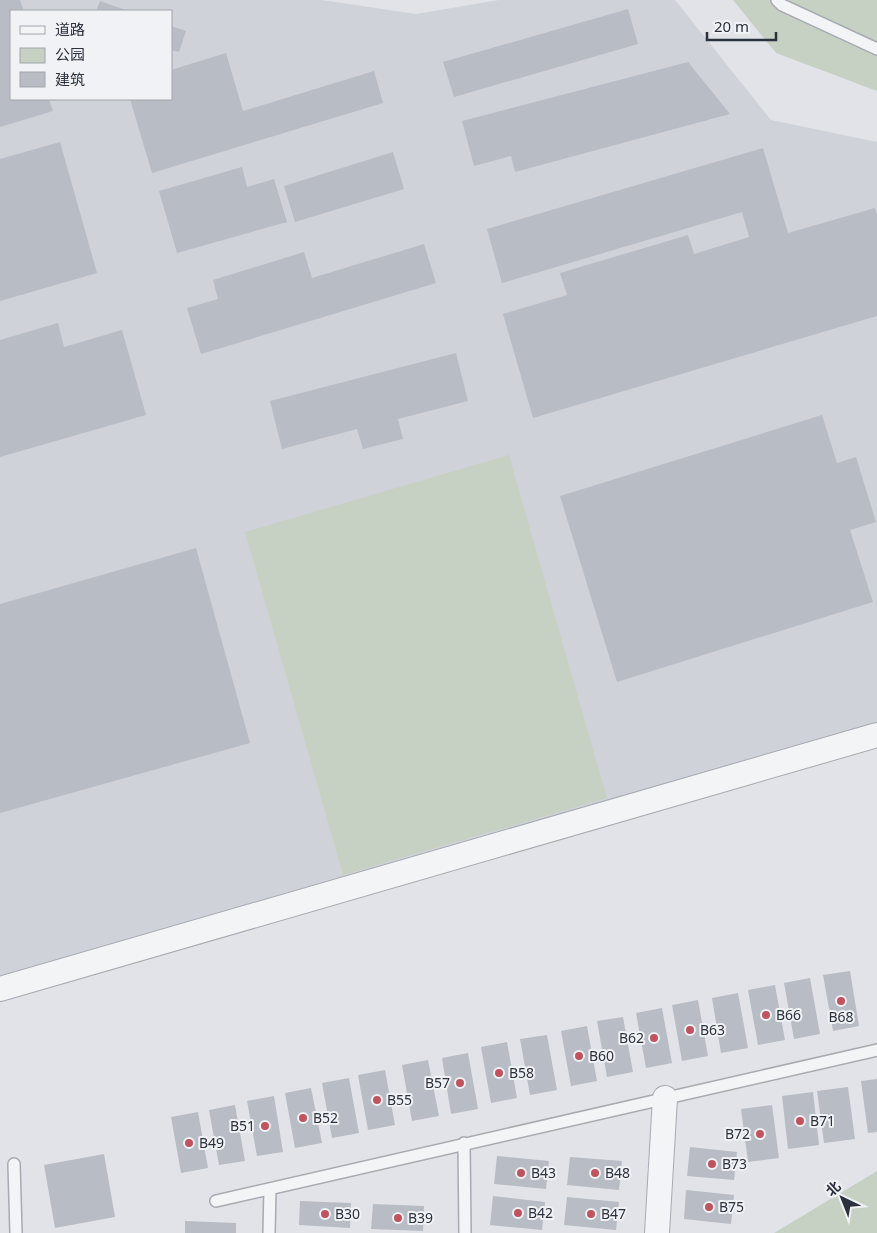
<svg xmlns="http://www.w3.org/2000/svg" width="877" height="1233" font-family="'Noto Sans','Noto Sans SC',sans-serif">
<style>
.built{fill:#cfd2d9;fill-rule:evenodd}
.green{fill:#c6d1c3}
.building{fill:#b8bcc4}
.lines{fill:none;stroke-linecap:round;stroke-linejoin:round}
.lane-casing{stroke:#a7aab1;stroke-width:14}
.street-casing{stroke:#a7aab1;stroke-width:26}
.lane{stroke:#f3f4f6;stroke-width:11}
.street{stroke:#f3f4f6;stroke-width:24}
.poi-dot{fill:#bf545f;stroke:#f0f2f5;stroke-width:2}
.labels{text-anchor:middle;stroke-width:4;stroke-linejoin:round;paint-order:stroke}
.poi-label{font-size:14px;fill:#2b313d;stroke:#f0f2f5;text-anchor:start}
</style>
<rect width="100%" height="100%" fill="#e1e3e8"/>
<!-- built -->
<path class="built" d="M0 0H322L416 14 499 0H675L771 120 877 142V736L0 989ZM11 11H171V99H11Z"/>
<!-- green -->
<path class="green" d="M733 0H877V91L776 53Z
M509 455 607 798 343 875 245 532Z
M877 1171V1233H774Z"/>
<!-- building -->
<path class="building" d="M0 0H20L24 11H11V99H49L53 111 0 127Z
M100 1 128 11H96Z
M628 9 638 44 454 97 443 62Z
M171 26 186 31 179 52 171 50Z
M226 53 243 111 374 71 383 103 152 173 130 99H171V70Z
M688 62 730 114 515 172 511 156 474 166 462 121Z
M60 142 97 273 0 301V159Z
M763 148 788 233 875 208 877 215V316L533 418 503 314 567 295 560 273 688 235 694 254 749 237 742 212 502 283 487 229Z
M393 152 404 189 295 222 284 186Z
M242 167 247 187 274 179 287 222 177 253 159 191Z
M424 244 436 283 201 354 187 308 218 299 213 280 304 252 312 278Z
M58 323 64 347 122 330 146 415 0 457V340Z
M456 353 468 401 398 419 403 439 363 449 357 429 282 449 270 401Z
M822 415 837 463 856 457 876 522 850 530 873 602 617 682 560 496Z
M196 548 250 743 0 813V604Z
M850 971 859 1026 833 1031 823 975Z
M810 978 820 1034 794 1039 784 983Z
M775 985 785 1040 758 1045 748 990Z
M738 993 748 1048 721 1053 712 998Z
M698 1000 708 1056 682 1061 672 1005Z
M662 1008 672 1063 646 1068 636 1013Z
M623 1017 633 1072 607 1077 597 1021Z
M587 1026 597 1081 571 1086 561 1031Z
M547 1035 557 1090 530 1095 520 1039Z
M507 1042 517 1098 491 1103 481 1047Z
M468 1053 478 1109 451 1114 442 1058Z
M428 1060 439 1116 412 1121 402 1065Z
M385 1070 395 1125 368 1130 358 1075Z
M349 1078 359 1133 332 1138 322 1083Z
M877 1079V1132L868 1133 861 1081Z
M848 1087 855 1139 824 1143 817 1091Z
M311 1088 322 1143 295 1148 285 1093Z
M813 1092 819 1145 788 1149 782 1096Z
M274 1096 283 1152 257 1156 247 1101Z
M235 1105 245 1161 219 1165 209 1110Z
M772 1105 779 1158 748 1162 741 1109Z
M198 1112 208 1168 181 1173 171 1117Z
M690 1147 737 1152 734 1180 687 1176Z
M104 1154 115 1217 55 1228 44 1165Z
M497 1156 549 1161 546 1189 494 1184Z
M570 1157 622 1161 619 1190 567 1185Z
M686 1190 734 1195 731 1224 684 1219Z
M493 1196 545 1202 542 1230 490 1225Z
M567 1197 619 1202 616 1230 564 1225Z
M300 1201 351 1203 350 1228 299 1225Z
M373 1204 424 1206 423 1231 371 1229Z
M185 1221 236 1223V1233H185Z"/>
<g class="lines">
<defs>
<path id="lane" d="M777 0 782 5 877 49
M464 1143 465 1233
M14 1164 16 1233
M216 1201 877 1050
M269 1233 270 1189"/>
<path id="street" d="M0 989 877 735
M657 1233 665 1098"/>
</defs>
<!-- lane casing -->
<use href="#lane" class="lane-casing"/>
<!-- street casing -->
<use href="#street" class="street-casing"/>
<!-- lane -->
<use href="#lane" class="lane"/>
<!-- street -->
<use href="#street" class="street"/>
</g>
<!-- markers -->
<g class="poi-dot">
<circle cx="841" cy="1001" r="5"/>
<circle cx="766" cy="1015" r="5"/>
<circle cx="690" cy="1030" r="5"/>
<circle cx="654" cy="1038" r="5"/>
<circle cx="579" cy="1056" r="5"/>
<circle cx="499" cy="1073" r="5"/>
<circle cx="460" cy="1083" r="5"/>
<circle cx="377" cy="1100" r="5"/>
<circle cx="303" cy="1118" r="5"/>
<circle cx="800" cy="1121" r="5"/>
<circle cx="265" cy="1126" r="5"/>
<circle cx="760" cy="1134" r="5"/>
<circle cx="189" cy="1143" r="5"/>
<circle cx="712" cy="1164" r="5"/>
<circle cx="521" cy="1173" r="5"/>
<circle cx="595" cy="1173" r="5"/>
<circle cx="709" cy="1207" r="5"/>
<circle cx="518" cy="1213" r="5"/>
<circle cx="325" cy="1214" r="5"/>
<circle cx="591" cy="1214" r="5"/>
<circle cx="398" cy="1218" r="5"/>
</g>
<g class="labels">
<!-- poi labels -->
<g class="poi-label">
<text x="776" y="1020">B66</text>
<text x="841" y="1022" text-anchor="middle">B68</text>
<text x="700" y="1035">B63</text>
<text x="644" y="1043" text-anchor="end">B62</text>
<text x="589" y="1061">B60</text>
<text x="509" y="1078">B58</text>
<text x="450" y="1088" text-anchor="end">B57</text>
<text x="387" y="1105">B55</text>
<text x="313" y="1123">B52</text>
<text x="810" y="1126">B71</text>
<text x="255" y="1131" text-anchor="end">B51</text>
<text x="750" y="1139" text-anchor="end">B72</text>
<text x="199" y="1148">B49</text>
<text x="722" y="1169">B73</text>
<text x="531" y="1178">B43</text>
<text x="605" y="1178">B48</text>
<text x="719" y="1212">B75</text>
<text x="528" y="1218">B42</text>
<text x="335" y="1219">B30</text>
<text x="601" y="1219">B47</text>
<text x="408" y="1223">B39</text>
</g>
</g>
<!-- legend -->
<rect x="10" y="10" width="162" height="90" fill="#f0f2f5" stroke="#a1a5ab"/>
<rect x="20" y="26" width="25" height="8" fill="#f3f4f6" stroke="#a1a5ab"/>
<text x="55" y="35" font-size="15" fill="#2b313d">道路</text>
<rect x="20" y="48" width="25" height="15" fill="#c6d1c3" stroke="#a1a5ab"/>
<text x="55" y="60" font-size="15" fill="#2b313d">公园</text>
<rect x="20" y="72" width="25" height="15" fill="#b8bcc4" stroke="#a1a5ab"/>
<text x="55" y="85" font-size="15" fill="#2b313d">建筑</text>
<!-- north arrow -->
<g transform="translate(842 1198) rotate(317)" stroke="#f0f2f5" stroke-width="4" paint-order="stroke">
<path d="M0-4L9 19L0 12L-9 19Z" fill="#2b313d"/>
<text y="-8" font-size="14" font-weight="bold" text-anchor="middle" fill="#2b313d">北</text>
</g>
<!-- scale -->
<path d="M707 32v8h69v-8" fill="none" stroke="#2b313d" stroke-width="2.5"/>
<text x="714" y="32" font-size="15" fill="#2b313d" stroke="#f0f2f5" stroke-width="4" paint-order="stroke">20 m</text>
</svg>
